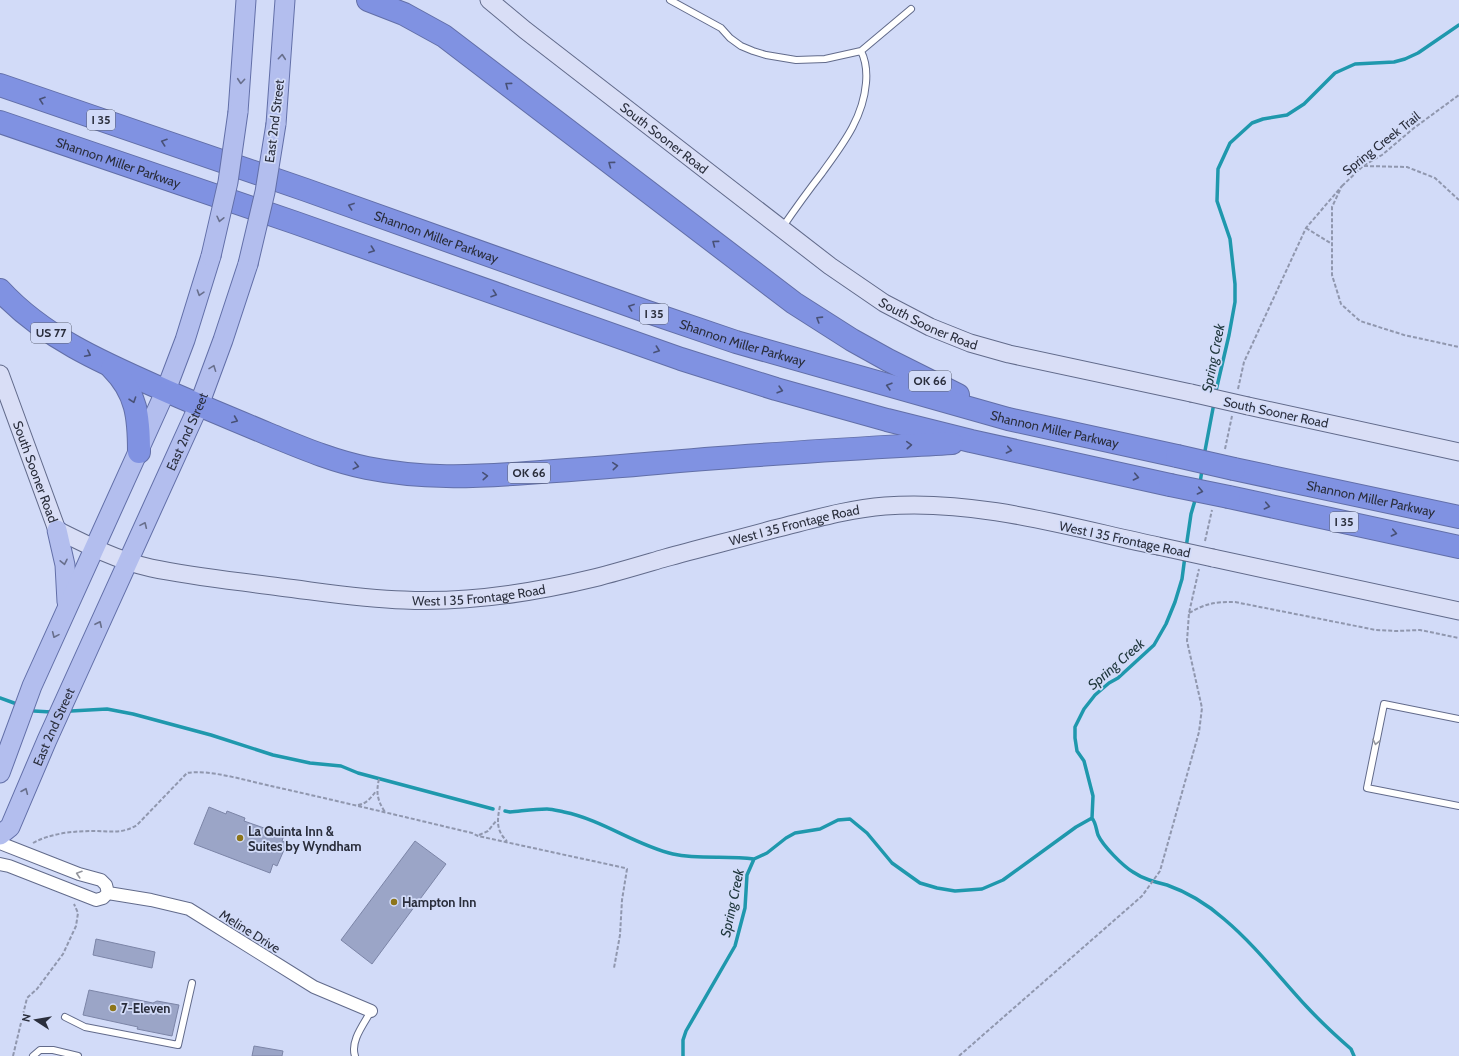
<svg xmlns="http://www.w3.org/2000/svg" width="1459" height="1056" font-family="Cabin,sans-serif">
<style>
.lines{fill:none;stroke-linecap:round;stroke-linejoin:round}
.stream{stroke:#1f98ad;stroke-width:3.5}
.building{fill:#9ba5c7;stroke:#7c85a7}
.lane-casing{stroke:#626b8b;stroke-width:8}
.street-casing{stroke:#626b8b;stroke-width:14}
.secondary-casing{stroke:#626b8b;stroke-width:19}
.primary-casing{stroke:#626fa8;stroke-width:21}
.highway-casing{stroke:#626fa8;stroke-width:24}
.path{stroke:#9097ae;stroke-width:2;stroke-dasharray:4 2;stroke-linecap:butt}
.lane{stroke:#fff;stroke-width:6}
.street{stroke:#fff;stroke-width:12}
.secondary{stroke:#d9def6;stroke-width:17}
.primary{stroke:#b3beee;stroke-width:19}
.highway{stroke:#8092e2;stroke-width:22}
.secondary-bridge-casing{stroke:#626b8b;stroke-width:19;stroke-linecap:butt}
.primary-bridge-casing{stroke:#626fa8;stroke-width:21;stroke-linecap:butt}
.highway-bridge-casing{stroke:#626fa8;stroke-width:24;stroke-linecap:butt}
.secondary-bridge{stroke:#d9def6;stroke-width:17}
.primary-bridge{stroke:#b3beee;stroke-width:19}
.highway-bridge{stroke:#8092e2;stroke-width:22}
.oneway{stroke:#686f8c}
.oneway2{stroke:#485176}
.oneway3{stroke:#94969e}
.poi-dot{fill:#8d7519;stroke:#d2dbf8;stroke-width:1.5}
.labels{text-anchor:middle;stroke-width:3.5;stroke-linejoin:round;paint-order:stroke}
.shield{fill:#d2dbf8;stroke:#5c6274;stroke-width:1}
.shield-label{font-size:12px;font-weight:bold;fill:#2a2e3c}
.street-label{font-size:13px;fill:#2a2e3c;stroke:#d2dbf8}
.poi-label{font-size:13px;font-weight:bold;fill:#2a2e3c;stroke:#d2dbf8;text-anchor:start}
.water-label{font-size:14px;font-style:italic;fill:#1d353a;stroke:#d2dbf8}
</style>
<rect width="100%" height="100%" fill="#d2dbf8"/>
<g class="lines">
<!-- stream -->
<path class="stream" d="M1215 395 1229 335 1235 302V284L1230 239 1217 201 1218 169 1230 143 1252 123 1263 119 1287 115 1304 104 1335 73 1355 64 1394 62 1405 59 1418 53 1459 25
M1204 456 1214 403
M1200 483 1202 470
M1186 548 1191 514 1196 497
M0 698 14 703
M34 711 51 712
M71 711 107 709 133 714 211 735 273 755 310 763 341 766 358 773 493 809
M505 811 510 812C522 811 535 809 547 809 552 809 559 811 564 812 603 820 635 845 673 854 701 860 726 855 754 859
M1092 818 1093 796 1084 761 1077 751 1075 738V727L1084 709 1095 695 1109 683 1118 678 1154 645 1166 624 1175 602 1182 579 1185 556
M1092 818C1096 823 1096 829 1098 835 1103 846 1123 866 1133 872 1143 879 1155 882 1167 885 1187 892 1208 905 1224 919 1255 945 1280 978 1307 1007 1321 1022 1336 1036 1351 1049L1354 1056
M683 1056V1040L686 1031 735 946 745 908 747 875 754 859 767 853 786 838 795 833 820 829 838 820 850 819 867 833 892 863 920 883 937 888 955 891 982 889 1003 880 1076 827 1092 818"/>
</g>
<!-- building -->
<path class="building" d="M209 807 226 814 227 811 245 818 244 821 284 835 282 841 287 843 277 866 273 864 270 873 194 844Z
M415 841 446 864 372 964 341 940Z
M96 939 155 952 152 968 93 955Z
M89 990 153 1003 157 1001 179 1005 172 1036 137 1029 138 1027 83 1015Z
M254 1046 283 1051 282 1056H252Z"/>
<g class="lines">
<defs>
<path id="lane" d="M670 0 721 28 730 38 741 46 753 51 766 55 796 60 825 59 861 51 911 9
M782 228C795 209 808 191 822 173 842 145 863 119 866 83 867 72 866 61 861 51
M1459 719 1384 704 1367 788 1459 806
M65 1017 85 1027 178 1045 192 983
M33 1056 40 1050H53L78 1056
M355 1056C350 1041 364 1024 371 1011"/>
<path id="street" d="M0 843 79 874 101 880 106 885 108 893
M0 864 9 866 96 900 103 898 108 893
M108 893 151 900 189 909 314 987 371 1011"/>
<g id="secondary">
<path id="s1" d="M489 0 525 30 830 266 884 303 930 327 970 343 1009 354 1191 393"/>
<path id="s2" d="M0 374 57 530C87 545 119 561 151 568 194 577 237 581 280 587 321 592 363 599 404 600 468 603 532 593 594 578 618 572 641 565 665 558 701 548 738 539 774 529 811 520 847 509 885 506 977 499 1069 527 1158 546"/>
<path d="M1248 406 1459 452"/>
<path d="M1213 558 1459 611"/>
</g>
<g id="primary">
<path d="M238 112 246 0"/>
<path d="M276 124 285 0"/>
<path d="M57 530 65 565 67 602"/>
<path d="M0 773 32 686 166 390 185 340 211 256"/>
<path id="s3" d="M0 835 10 827 47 740 199 405 223 340 248 264"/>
</g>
<g id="highway">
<path d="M368 0 404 14 444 36 794 303 852 340 888 360 958 395"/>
<path id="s4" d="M0 85 306 190 645 311 736 342 1008 419 1177 456"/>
<path id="s5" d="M0 122 296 223 681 359 776 389 887 420 971 441 1170 485"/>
<path d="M0 290C46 340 110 366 171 393 203 407 235 420 268 434 300 447 332 461 367 468 422 479 471 477 527 473 570 470 613 467 657 463 755 454 853 449 952 443"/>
<path d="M112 368C137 393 139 418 139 452"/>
<path id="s6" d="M1234 469 1459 517"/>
<path d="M1229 497 1459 547"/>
</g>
</defs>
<!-- lane casing -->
<use href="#lane" class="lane-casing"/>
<!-- street casing -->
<use href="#street" class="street-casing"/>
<!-- secondary casing -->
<use href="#secondary" class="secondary-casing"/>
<!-- primary casing -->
<use href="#primary" class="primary-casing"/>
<!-- highway casing -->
<use href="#highway" class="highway-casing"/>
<!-- path -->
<path class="path" d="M1364 166 1407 167 1435 178 1459 200
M1342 186 1363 166 1382 155 1414 128 1459 95
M1340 190 1332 207V275L1341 304 1360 321 1404 335 1459 347
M1306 228 1332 244
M1238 389 1244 362 1306 228 1342 186
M1225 449 1232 416
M1205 541 1212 510
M1189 613C1207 603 1214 602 1235 602L1376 630 1396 631 1420 630 1459 638
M379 779C376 792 377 800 385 812
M358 805C366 804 371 798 376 791
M500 806C497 820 496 831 507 841
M479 835 488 831 496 821
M33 843C51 833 74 831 94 831 110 831 123 834 137 825L187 773C209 769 248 781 271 786 338 801 405 817 472 833L478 836 625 868 627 869 622 900 620 935 614 968
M13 1056 27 998 37 989 63 954 76 926 78 913 74 904
M959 1056 1142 896 1160 871 1199 732 1202 708 1187 641 1189 613 1199 569"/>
<!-- lane -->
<use href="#lane" class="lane"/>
<!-- street -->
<use href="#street" class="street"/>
<!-- secondary -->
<use href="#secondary" class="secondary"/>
<!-- primary -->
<use href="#primary" class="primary"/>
<!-- highway -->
<use href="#highway" class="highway"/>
<defs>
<path id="secondary-bridge" d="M1191 393 1248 406
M1158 546 1213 558"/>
<path id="primary-bridge" d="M211 256 228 182 238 112
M248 264 265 192 276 124"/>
<path id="highway-bridge" d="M1177 456 1234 469
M1170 485 1229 497"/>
</defs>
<!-- secondary-bridge casing -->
<use href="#secondary-bridge" class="secondary-bridge-casing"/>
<!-- primary-bridge casing -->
<use href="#primary-bridge" class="primary-bridge-casing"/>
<!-- highway-bridge casing -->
<use href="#highway-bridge" class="highway-bridge-casing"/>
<!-- secondary-bridge -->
<use href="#secondary-bridge" class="secondary-bridge"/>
<!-- primary-bridge -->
<use href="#primary-bridge" class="primary-bridge"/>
<!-- highway-bridge -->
<use href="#highway-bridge" class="highway-bridge"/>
</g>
<!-- one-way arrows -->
<defs><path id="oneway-chevron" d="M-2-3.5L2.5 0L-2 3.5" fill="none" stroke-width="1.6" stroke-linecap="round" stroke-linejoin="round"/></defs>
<g class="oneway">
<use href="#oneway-chevron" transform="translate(282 57) rotate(-85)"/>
<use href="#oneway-chevron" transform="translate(241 81) rotate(95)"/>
<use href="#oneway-chevron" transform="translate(220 219) rotate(103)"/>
<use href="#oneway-chevron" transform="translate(200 293) rotate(108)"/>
<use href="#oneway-chevron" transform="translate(213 368) rotate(-69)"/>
<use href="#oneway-chevron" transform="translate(144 525) rotate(-66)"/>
<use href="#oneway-chevron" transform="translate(64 562) rotate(78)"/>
<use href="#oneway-chevron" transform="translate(99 624) rotate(-65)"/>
<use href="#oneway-chevron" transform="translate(55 635) rotate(114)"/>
<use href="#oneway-chevron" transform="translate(25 791) rotate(-67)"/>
</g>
<g class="oneway2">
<use href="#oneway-chevron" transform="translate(508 85) rotate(-143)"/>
<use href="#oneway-chevron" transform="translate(42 100) rotate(-161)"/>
<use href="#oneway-chevron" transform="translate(164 142) rotate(-161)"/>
<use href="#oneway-chevron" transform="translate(611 164) rotate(-143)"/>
<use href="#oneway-chevron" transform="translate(351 206) rotate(-160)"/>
<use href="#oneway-chevron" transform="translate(715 243) rotate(-143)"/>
<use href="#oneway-chevron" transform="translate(372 250) rotate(20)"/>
<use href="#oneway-chevron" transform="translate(494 294) rotate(19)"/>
<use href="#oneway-chevron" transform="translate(631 307) rotate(-160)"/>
<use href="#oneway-chevron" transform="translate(819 319) rotate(-148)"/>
<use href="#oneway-chevron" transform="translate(657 350) rotate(20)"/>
<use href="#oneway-chevron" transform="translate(88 354) rotate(27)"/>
<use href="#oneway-chevron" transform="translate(889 386) rotate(-164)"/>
<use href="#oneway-chevron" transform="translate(780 390) rotate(16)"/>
<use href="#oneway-chevron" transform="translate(133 400) rotate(71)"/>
<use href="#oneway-chevron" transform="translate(235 420) rotate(23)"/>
<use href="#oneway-chevron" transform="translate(909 445) rotate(-4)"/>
<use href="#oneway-chevron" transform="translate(1009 450) rotate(12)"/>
<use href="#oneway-chevron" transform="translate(356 466) rotate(14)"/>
<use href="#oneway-chevron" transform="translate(615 466) rotate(-5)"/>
<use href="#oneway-chevron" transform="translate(485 476) rotate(-4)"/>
<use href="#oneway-chevron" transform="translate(1136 477) rotate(12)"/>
<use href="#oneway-chevron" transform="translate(1200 491) rotate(12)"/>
<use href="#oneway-chevron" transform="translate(1267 506) rotate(12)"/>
<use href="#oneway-chevron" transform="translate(1394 533) rotate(12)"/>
</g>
<g class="oneway3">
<use href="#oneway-chevron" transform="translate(1376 742) rotate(102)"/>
<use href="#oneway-chevron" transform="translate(79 874) rotate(-162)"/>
</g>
<!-- markers -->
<g class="poi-dot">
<circle cx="240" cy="838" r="4"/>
<circle cx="394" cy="902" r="4"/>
<circle cx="113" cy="1008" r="4"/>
</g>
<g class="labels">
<!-- shield labels -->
<g class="shield">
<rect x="87" y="110" width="28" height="20" rx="3"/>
<rect x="640" y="304" width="28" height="20" rx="3"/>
<rect x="31" y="323" width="40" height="20" rx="3"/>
<rect x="909" y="371" width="42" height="20" rx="3"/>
<rect x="508" y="463" width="42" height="20" rx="3"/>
<rect x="1330" y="512" width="28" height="20" rx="3"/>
</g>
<g class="shield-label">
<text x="101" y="124">I 35</text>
<text x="654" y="318">I 35</text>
<text x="51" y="337">US 77</text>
<text x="930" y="385">OK 66</text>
<text x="529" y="477">OK 66</text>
<text x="1344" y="526">I 35</text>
</g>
<!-- street labels -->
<g class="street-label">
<text transform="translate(274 121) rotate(-83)" y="5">East 2nd Street</text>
<text dy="5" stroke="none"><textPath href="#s1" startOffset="223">South Sooner Road</textPath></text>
<text transform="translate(1381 143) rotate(-38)" y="5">Spring Creek Trail</text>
<text dy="5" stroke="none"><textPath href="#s5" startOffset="125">Shannon Miller Parkway</textPath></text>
<text dy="5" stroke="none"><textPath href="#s4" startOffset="462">Shannon Miller Parkway</textPath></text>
<text dy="5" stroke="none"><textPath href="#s1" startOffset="547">South Sooner Road</textPath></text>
<text dy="5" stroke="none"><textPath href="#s4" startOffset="786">Shannon Miller Parkway</textPath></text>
<text transform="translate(1276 412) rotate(12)" y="5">South Sooner Road</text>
<text dy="5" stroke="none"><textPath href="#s4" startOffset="1110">Shannon Miller Parkway</textPath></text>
<text dy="5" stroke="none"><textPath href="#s3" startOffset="446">East 2nd Street</textPath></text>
<text dy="5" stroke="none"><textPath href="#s2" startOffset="104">South Sooner Road</textPath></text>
<text dy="5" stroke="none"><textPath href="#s6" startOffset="140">Shannon Miller Parkway</textPath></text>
<text dy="5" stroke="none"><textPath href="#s2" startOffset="922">West I 35 Frontage Road</textPath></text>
<text transform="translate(1125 539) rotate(12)" y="5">West I 35 Frontage Road</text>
<text dy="5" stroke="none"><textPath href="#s2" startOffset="598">West I 35 Frontage Road</textPath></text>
<text dy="5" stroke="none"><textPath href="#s3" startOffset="122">East 2nd Street</textPath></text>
<text transform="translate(250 931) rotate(32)" y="5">Meline Drive</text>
</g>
<!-- poi labels -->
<g class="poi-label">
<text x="248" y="836">La Quinta Inn &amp;<tspan x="248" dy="15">Suites by Wyndham</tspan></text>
<text x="402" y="907">Hampton Inn</text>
<text x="121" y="1013">7-Eleven</text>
</g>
<!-- water labels -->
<g class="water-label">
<text transform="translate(1213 358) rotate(-79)" y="5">Spring Creek</text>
<text transform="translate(1116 664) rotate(-41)" y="5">Spring Creek</text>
<text transform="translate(732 903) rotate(-78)" y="5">Spring Creek</text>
</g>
</g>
<!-- north arrow -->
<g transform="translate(36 1020) rotate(282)" stroke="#d2dbf8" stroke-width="3" paint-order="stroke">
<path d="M0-3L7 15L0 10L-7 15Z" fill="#2a2e3c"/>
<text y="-6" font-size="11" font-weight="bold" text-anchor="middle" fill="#2a2e3c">N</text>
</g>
</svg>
